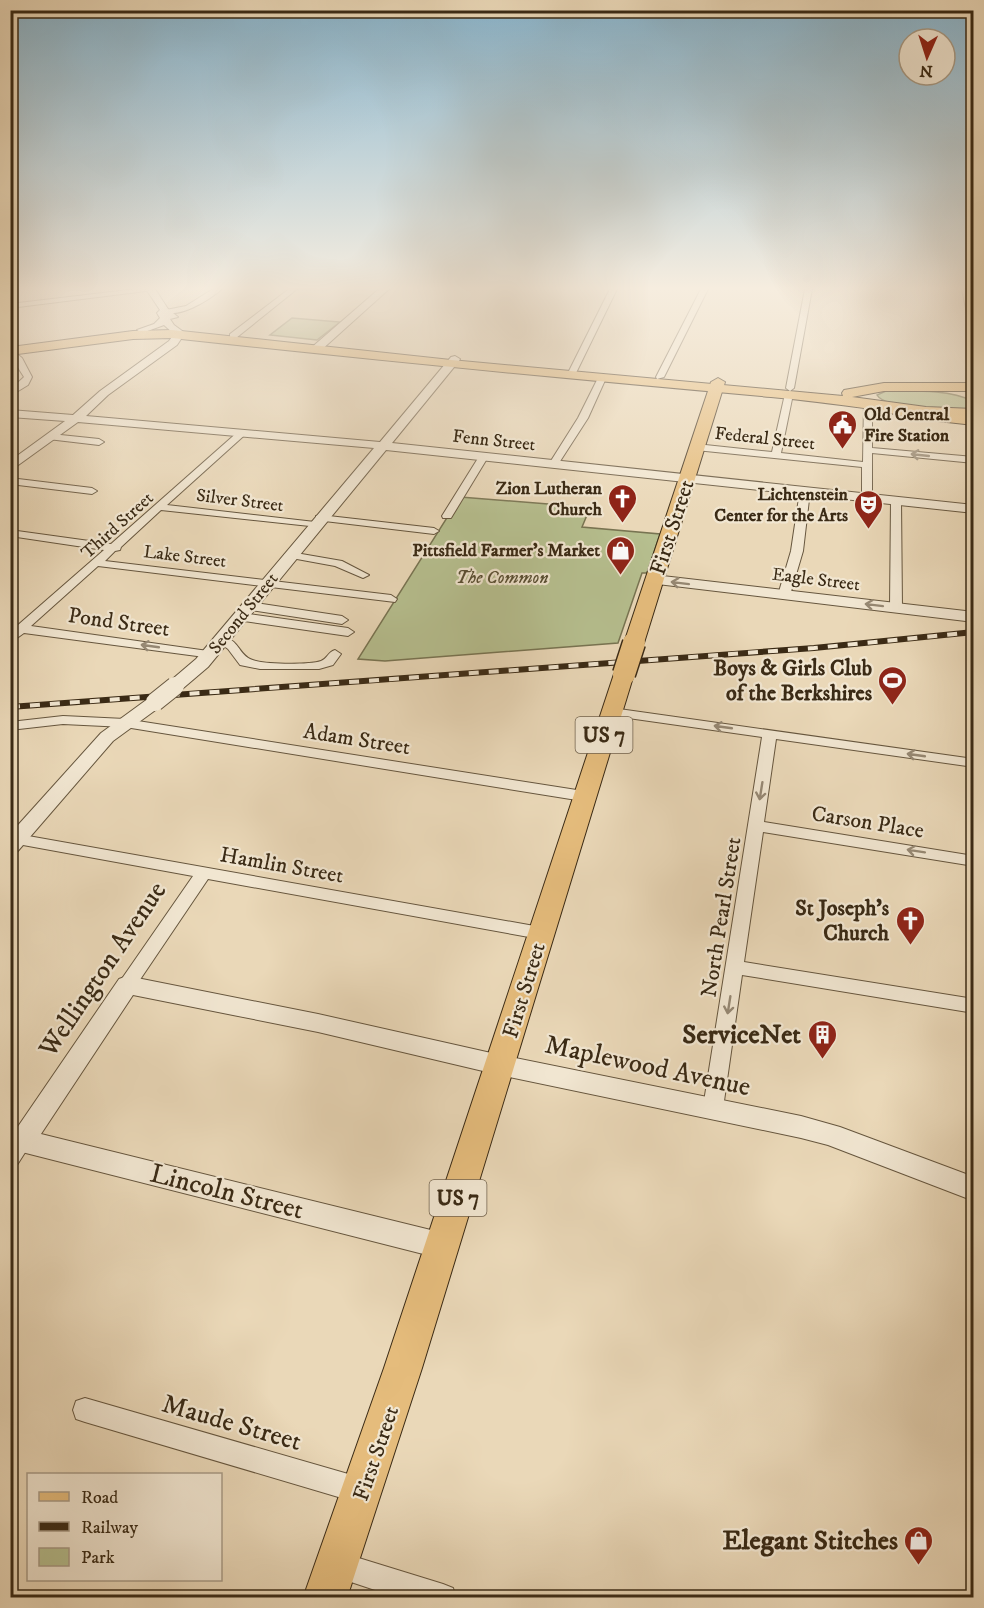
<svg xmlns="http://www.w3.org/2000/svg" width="984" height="1608" font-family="'IM FELL DW Pica',serif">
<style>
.green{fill:#b6bf8f;stroke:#787452;stroke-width:1.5}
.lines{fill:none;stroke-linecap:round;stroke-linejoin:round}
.minor-casing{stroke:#66563e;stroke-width:2}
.tertiary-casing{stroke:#66563e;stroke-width:2}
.primary-casing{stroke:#3a2a15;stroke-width:2}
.trunk-casing{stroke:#3a2a15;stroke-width:2}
.minor{fill:#f1e6d1;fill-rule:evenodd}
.tertiary{fill:#f1e6d1;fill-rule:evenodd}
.primary{fill:#e5bc7c;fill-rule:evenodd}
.trunk{fill:#e5bc7c;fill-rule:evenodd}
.rail-casing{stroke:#3a2a15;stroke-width:6}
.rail{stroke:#f1e6d1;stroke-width:4;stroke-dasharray:10;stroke-linecap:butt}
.tertiary-bridge-casing{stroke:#66563e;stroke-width:20;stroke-linecap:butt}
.primary-bridge-casing{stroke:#3a2a15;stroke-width:25;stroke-linecap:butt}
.tertiary-bridge{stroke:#f1e6d1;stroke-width:18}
.primary-bridge{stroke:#e5bc7c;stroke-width:22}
.oneway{stroke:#968873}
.labels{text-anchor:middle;stroke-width:4.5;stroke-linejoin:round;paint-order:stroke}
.far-poi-label{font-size:18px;font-weight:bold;fill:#3a2a15;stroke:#f1e6d1;text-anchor:end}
.far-street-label{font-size:18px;fill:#3a2a15;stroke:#f1e6d1}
.far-park-label{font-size:18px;font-style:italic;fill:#594f34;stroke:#f1e6d1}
.shield{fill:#f1e6d1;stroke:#71624d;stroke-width:1.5}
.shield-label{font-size:21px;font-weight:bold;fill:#3a2a15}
.street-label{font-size:22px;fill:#3a2a15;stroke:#f1e6d1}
.poi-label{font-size:22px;font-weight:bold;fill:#3a2a15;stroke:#f1e6d1;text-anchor:end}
.near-street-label{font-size:27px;fill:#3a2a15;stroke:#f1e6d1}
.near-poi-label{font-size:27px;font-weight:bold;fill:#3a2a15;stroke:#f1e6d1;text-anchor:end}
</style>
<rect width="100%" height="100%" fill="#ead8b8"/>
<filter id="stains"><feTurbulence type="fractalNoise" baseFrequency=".00333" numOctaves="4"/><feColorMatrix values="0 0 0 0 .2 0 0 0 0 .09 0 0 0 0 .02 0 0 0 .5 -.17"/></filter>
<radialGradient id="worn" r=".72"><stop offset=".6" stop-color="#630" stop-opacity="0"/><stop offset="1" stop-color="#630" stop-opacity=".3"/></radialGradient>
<!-- green -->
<path class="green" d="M292 318 340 322 317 340 270 335Z
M886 391C914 391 948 389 973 401V408C957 412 885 409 877 395Z
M460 497 598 508H590L582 527 660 534 647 573H642L618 643 385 661 358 659Z"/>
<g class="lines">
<defs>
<path id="minor" d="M136 289 154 290 10 308V304Z
M213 289H222C209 300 178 320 161 311L186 306Z
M289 289H297L236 338H230V334Z
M610 289H617L575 375 568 377 567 375Z
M701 289H708L664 377 657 379 656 377Z
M805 289H812L794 388 790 391 786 388Z
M11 349 22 358 32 377 28 385 10 396V390L24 377 10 355Z
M599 376 606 378 588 418 557 466H551L549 464 578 418Z
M789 391 793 394 781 453 863 462 864 403 868 400 872 403V448L974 457V463L872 453V497L867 500 862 497V467L696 450 691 447 696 444 772 452 785 394Z
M240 430 248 432 167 505 315 522 319 523V527L161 510 121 547 120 550 115 551 105 561 391 595 397 599 395 602 98 566 31 626 208 651 214 655 212 658 24 633 10 643V632L104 550 10 536V530L111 544Z
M51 434 99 439 104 442 99 445 48 439 46 437Z
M480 455 488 457 451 518H443L442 516Z
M10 478 92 488 97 491 92 494 10 484Z
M805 488 810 491 803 551 790 595 784 599 778 595 791 551 800 491Z
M896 497 901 500 902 608 896 612 890 608 891 500Z
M320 515 434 528 439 531 434 534 316 520V516Z
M290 552 342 561 369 575 363 578 335 566 286 557 284 555Z
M249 602 342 616 348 620 342 624 245 609V603Z
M241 613 348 628 354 632 348 636 237 620 235 617Z
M222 636C240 641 238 653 250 659 261 665 309 665 321 661 327 659 328 652 335 650L341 654 333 665 319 669H260L240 665 228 649 216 640Z
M612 708 974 759V767L776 739 764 822 974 856V866L763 832 744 962 974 999V1013L742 975 723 1108 720 1114 713 1116 706 1114 703 1108 762 737 607 715 605 712 607 709Z
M63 716 125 719 583 791 590 796 583 801 125 727 63 724 10 730V722Z
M17 834 540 927 546 929 548 933 546 937 540 939 208 879 133 990 127 992 121 990 118 985 121 980 193 876 12 843V835Z
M23 1131 30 1134 33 1140 17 1165 10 1168C10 1153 7 1137 23 1131Z
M85 1398 362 1478 371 1482 375 1491 371 1500 362 1504 85 1422 76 1419 73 1410 76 1401Z
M336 1551 443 1584 453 1588 456 1598H399L336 1577 327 1573 323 1564 327 1555Z"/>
<path id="tertiary" d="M146 289H155L168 309 178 317 170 319 174 325 185 333 177 345 108 395 86 416 380 442 451 357 455 356 460 359 459 361 392 443 974 505V513L386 450 208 667 181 690H169L166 686 169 682 196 659 374 448 78 422 10 471V461L65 421 10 417V410L73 415 100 391 169 341 174 334 164 325 142 333 137 330 154 324 160 318 157 313 160 310Z
M379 289H389L319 352H311V348Z
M654 575 974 612V622L649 583 646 580 649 577Z
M155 697 161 698 164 702 161 706 113 741 17 852 10 854V834L101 733 149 698Z
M127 976 318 1014 500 1055 801 1116 840 1127 974 1177V1201L828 1145 801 1138 500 1075 318 1032 133 995 41 1134 443 1233 453 1237 457 1246 453 1255 443 1259 10 1149V1127L17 1128 119 979Z"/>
<path id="primary" d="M718 378 725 382 644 643 641 647H627L624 643 711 382Z
M870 400 911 410 974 417V425L911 418 865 407 863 404 865 401Z
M624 668 631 670 634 674 422 1368 347 1598H303L384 1368 614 674 617 670Z"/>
<path id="trunk" d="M962 289H974V322L968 318Z
M172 330 451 360 843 396 842 393 844 390 884 383H974V391H884L852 397 926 407 974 409V419C906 416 839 403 771 397 571 379 372 360 172 338L133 339 10 355 11 347 133 331Z"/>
</defs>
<!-- minor casing -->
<use href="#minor" class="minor-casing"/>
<!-- tertiary casing -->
<use href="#tertiary" class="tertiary-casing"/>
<!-- primary casing -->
<use href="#primary" class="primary-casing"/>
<!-- trunk casing -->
<use href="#trunk" class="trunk-casing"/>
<!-- minor -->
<use href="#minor" class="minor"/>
<!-- tertiary -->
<use href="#tertiary" class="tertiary"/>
<!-- primary -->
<use href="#primary" class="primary"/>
<!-- trunk -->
<use href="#trunk" class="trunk"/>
<defs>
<path id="rail" d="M10 707 814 648 974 632"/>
</defs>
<!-- rail casing -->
<use href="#rail" class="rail-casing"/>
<!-- rail -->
<use href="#rail" class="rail"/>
<defs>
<path id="tertiary-bridge" d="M155 702 175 686"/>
<path id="primary-bridge" d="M624 674 634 643"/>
</defs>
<!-- tertiary-bridge casing -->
<use href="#tertiary-bridge" class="tertiary-bridge-casing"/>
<!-- primary-bridge casing -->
<use href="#primary-bridge" class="primary-bridge-casing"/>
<!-- tertiary-bridge -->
<use href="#tertiary-bridge" class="tertiary-bridge"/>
<!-- primary-bridge -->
<use href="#primary-bridge" class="primary-bridge"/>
</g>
<!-- one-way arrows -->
<defs><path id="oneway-shaft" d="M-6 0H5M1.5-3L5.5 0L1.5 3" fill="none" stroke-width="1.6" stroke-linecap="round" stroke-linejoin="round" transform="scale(1.5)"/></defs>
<g class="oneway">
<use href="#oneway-shaft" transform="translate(920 455) rotate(-174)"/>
<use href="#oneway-shaft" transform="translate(680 583) rotate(-173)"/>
<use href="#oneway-shaft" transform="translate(874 605) rotate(-173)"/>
<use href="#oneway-shaft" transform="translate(150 646) rotate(-172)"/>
<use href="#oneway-shaft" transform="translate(723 727) rotate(-172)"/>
<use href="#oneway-shaft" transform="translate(916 755) rotate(-172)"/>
<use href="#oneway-shaft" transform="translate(761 791) rotate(99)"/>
<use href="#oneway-shaft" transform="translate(916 851) rotate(-171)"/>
<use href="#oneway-shaft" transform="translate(729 1005) rotate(99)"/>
</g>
<!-- sky -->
<linearGradient id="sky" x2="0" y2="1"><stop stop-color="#88b6d0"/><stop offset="0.56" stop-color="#f6eddf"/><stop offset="1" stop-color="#f6eddf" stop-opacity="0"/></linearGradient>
<rect width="984" height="515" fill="url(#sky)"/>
<!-- icons -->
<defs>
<symbol id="civic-pin" viewBox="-11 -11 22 30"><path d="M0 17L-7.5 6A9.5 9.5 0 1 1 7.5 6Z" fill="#8f2418" stroke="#f1e6d1"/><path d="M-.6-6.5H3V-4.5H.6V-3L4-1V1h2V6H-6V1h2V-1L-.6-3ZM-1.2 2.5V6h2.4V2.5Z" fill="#fff"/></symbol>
<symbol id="church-pin" viewBox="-11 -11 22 30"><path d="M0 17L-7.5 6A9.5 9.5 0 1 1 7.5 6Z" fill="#8f2418" stroke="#f1e6d1"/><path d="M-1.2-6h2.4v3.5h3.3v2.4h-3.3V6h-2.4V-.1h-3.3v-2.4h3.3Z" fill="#fff"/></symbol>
<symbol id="theatre-pin" viewBox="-11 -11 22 30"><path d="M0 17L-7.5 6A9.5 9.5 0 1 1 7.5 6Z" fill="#8f2418" stroke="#f1e6d1"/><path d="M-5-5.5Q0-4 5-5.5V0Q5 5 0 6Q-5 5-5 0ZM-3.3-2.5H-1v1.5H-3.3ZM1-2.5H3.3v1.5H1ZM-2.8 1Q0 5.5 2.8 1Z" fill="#fff"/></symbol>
<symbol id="shop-pin" viewBox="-11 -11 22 30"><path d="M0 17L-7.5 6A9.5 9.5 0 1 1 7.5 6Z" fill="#8f2418" stroke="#f1e6d1"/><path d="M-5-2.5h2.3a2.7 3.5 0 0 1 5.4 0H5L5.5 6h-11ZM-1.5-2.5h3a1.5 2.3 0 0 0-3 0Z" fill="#fff"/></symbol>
<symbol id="stadium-pin" viewBox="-11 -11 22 30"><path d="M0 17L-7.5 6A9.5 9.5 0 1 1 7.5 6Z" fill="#8f2418" stroke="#f1e6d1"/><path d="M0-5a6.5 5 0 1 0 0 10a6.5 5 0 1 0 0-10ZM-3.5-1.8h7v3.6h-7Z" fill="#fff"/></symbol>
<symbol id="building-pin" viewBox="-11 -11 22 30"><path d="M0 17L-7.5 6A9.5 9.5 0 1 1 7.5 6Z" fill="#8f2418" stroke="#f1e6d1"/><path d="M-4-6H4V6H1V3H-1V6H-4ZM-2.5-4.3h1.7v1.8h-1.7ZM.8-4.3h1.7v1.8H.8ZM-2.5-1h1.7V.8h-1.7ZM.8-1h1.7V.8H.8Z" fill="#fff"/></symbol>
</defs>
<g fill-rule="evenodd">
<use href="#civic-pin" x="826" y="408" width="33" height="45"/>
<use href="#church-pin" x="606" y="482" width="33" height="45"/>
<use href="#theatre-pin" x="852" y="488" width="33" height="45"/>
<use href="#shop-pin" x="604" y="534" width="33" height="45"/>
<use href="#stadium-pin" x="876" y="664" width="33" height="45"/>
<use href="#church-pin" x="894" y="904" width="33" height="45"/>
<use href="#building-pin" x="806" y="1018" width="33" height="45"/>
<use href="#shop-pin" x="902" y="1524" width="33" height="45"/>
</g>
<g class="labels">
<!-- far-poi labels -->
<g class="far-poi-label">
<text x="864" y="420" text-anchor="start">Old Central<tspan x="864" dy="21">Fire Station</tspan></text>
<text x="602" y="494">Zion Lutheran<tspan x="602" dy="21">Church</tspan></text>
<text x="848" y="500">Lichtenstein<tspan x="848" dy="21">Center for the Arts</tspan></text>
<text x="600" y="556">Pittsfield Farmer's Market</text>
</g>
<!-- far-street labels -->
<g class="far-street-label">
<text transform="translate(765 438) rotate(6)" y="6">Federal Street</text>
<text transform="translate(494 440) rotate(6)" y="6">Fenn Street</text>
<text transform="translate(240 500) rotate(7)" y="6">Silver Street</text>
<text transform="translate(117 525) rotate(-42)" y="6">Third Street</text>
<text transform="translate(185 556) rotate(7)" y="6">Lake Street</text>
<text transform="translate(816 579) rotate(7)" y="6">Eagle Street</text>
<text transform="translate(243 613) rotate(-51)" y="6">Second Street</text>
</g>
<!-- far-park labels -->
<g class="far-park-label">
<text x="502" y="583">The Common</text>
</g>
<!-- shield labels -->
<g class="shield">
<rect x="575.5" y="717" width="57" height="36" rx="4.5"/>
<rect x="429.5" y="1180" width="57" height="36" rx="4.5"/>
</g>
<g class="shield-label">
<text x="604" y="742">US 7</text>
<text x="458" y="1205">US 7</text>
</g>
<!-- street labels -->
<g class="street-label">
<text transform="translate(671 527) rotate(-72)" y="8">First Street</text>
<text transform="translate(119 621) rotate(8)" y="8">Pond Street</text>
<text transform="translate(357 738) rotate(9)" y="8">Adam Street</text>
<text transform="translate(868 821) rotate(9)" y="8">Carson Place</text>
<text transform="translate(282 864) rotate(10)" y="8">Hamlin Street</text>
<text transform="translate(720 917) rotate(-81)" y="8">North Pearl Street</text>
<text transform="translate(523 990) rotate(-73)" y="8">First Street</text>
<text transform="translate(375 1453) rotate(-71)" y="8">First Street</text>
</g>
<!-- poi labels -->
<g class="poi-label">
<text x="872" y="675">Boys &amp; Girls Club<tspan x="872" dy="25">of the Berkshires</tspan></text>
<text x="889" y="915">St Joseph's<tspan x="889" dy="25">Church</tspan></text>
</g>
<!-- near-street labels -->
<g class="near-street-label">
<text transform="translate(102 969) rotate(-56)" y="9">Wellington Avenue</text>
<text transform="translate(648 1065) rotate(12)" y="9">Maplewood Avenue</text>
<text transform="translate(227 1191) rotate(14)" y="9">Lincoln Street</text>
<text transform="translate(232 1422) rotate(16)" y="9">Maude Street</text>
</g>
<!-- near-poi labels -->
<g class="near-poi-label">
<text x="801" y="1043">ServiceNet</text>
<text x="898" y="1549">Elegant Stitches</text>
</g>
</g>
<!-- margin -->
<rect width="984" height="1608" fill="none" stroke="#ead8b8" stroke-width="36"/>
<rect x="12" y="12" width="960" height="1584" fill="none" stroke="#3a2a15" stroke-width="3"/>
<rect x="18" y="18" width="948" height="1572" fill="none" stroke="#3a2a15" stroke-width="1.5"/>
<!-- legend -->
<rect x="27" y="1473" width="195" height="108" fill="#f1e6d1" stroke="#a89b86" stroke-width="1.5"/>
<rect x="39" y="1492" width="30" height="9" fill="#e5bc7c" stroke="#a89b86" stroke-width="1.5"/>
<text x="81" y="1503" font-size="18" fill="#3a2a15">Road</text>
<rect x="39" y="1522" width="30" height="9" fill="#3a2a15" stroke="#a89b86" stroke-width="1.5"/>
<text x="81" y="1533" font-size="18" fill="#3a2a15">Railway</text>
<rect x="39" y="1548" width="30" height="18" fill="#b6bf8f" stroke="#a89b86" stroke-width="1.5"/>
<text x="81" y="1563" font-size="18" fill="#3a2a15">Park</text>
<!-- north arrow -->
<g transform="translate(927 57) rotate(183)"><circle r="28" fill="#f1e6d1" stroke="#a89b86" stroke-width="1.5"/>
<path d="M0-4.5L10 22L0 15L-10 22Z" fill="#8f2418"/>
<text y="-9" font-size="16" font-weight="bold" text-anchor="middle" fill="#3a2a15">N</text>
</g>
<rect width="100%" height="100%" filter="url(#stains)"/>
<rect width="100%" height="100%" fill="url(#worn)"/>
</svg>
